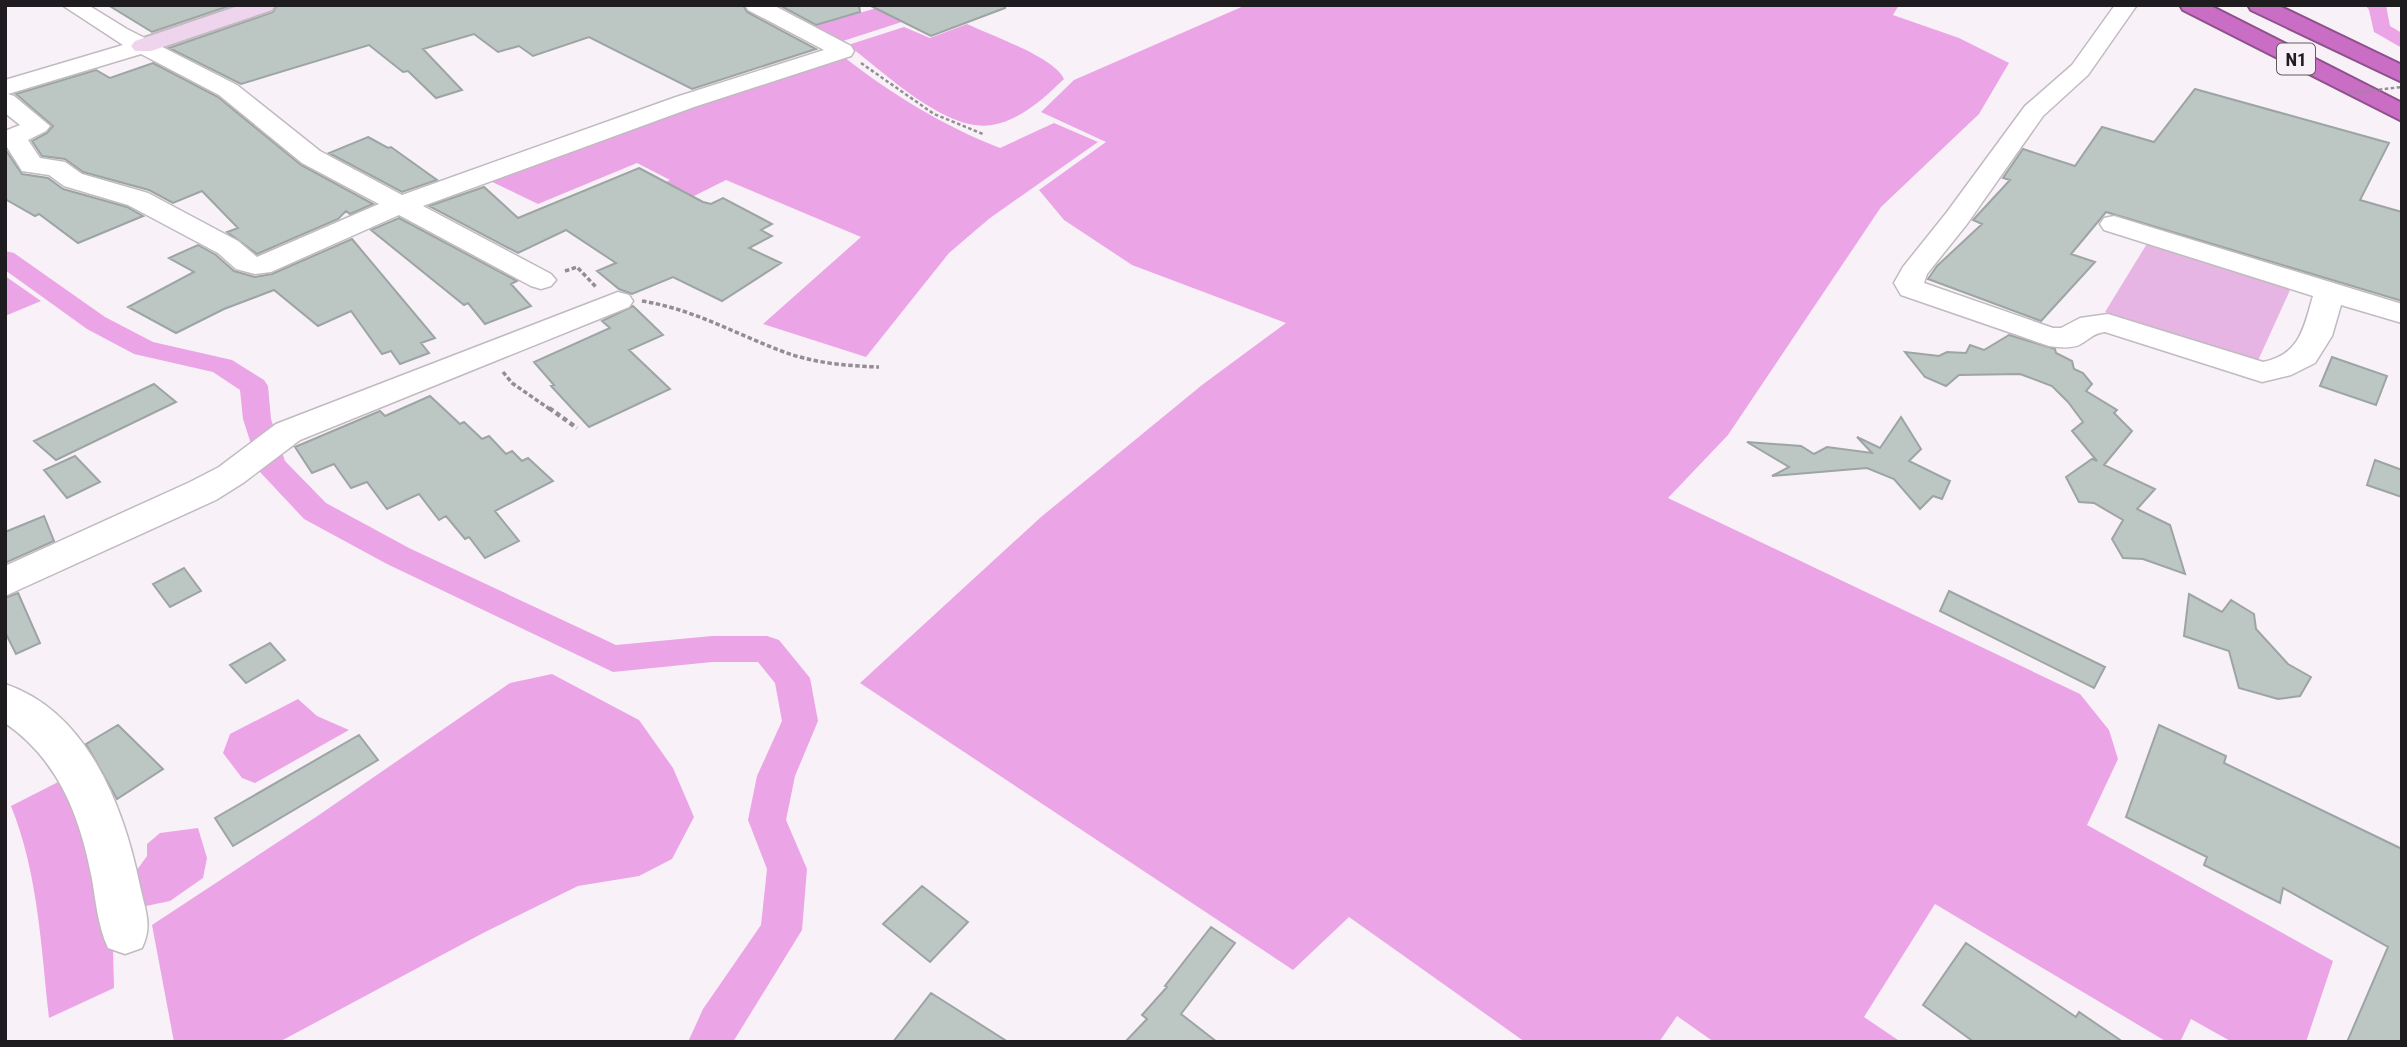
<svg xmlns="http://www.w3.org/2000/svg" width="2407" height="1047" font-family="'Roboto Condensed',sans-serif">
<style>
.green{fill:#e7b5e3}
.water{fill:#eba5e6}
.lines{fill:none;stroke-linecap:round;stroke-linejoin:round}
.canal{fill:#eba5e6;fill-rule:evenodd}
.building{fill:#bcc6c3;stroke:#9ca5a3;stroke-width:2}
.street-casing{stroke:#c1bac1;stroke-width:3}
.secondary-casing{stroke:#c1bac1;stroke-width:4}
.highway-casing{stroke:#8e518b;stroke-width:4}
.path-far2{stroke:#948e93;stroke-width:2.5;stroke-dasharray:3.5 2.5;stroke-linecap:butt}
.path-far1{stroke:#948e93;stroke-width:3.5;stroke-dasharray:4.5 2.5;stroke-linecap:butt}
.path{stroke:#948e93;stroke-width:4.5;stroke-dasharray:5 3.5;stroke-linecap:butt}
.street{fill:#fff;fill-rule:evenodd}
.secondary{fill:#efd4ee;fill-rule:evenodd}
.highway{fill:#ca6ec5;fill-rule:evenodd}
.path-bridge{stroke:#948e93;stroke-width:2.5;stroke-dasharray:3.5 2.5;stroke-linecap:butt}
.labels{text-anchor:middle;stroke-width:5;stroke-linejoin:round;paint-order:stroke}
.shield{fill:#f9f1f8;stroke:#605c5f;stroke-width:2}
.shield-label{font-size:19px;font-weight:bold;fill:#1e1c1e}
</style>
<rect width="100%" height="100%" fill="#f9f1f8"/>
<!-- green -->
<path class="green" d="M2148 242 2291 288 2256 365 2105 312Z"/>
<!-- water -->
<path class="water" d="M887 5 945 8 840 42 811 27Z
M1246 5H1899L1893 15 1959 38 2009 63 1979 114 1881 207 1728 435 1668 498 2080 694 2109 730 2118 759 2087 825 2333 961 2306 1042H2232L2191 1019 2180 1042H2167L1935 904 1864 1017 1901 1042H1714L1677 1016 1659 1042H1525L1349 917 1293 970 860 683 1041 517 1202 385 1286 323 1132 265 1064 220 1039 190 1106 142 1041 112 1074 80Z
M967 24C990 35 1054 57 1064 79 1044 98 1021 120 992 125 946 133 883 71 848 45L904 27 930 38Z
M840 54C890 93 941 125 1000 148L1054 123 1098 142 990 218 949 253 866 357 763 324 861 237 726 180 662 212 636 198 670 180 637 163 538 204 484 178Z
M5 276 41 301 5 316Z
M552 674 639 720 673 768 694 817 672 859 639 876 578 886 485 932 279 1042H174L152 925 316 817 510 683Z
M298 699 317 716 349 730 255 783 242 778 223 753 230 734Z
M64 779 79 807 113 949 114 988 49 1018C41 946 38 873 11 806Z
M198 828 207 858 203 878 170 901 146 906 130 893 134 874 147 856V844L160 833Z"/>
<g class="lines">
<!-- canal -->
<path class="canal" d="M2365 5H2386L2390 26 2402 33V48L2374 32 2369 10Z
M5 251 14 253 105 317 153 342 232 360 264 380 268 386 271 419 285 461 326 503 409 548 616 645 712 636H767L779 640 810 678 818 721 795 776 786 820 807 869 802 930 733 1042H688L703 1009 761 925 767 869 748 820 757 776 782 721 775 683 758 662H712L613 672 387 564 304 519 260 472 243 419 240 390 213 372 134 354 87 329 5 270Z"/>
</g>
<!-- building -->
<path class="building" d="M108 5H232L152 32Z
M277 5H743L747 12 816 49 692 89 589 37 533 56 519 46 498 52 474 34 423 49 462 90 436 98 408 71 403 72 369 45 241 84 169 48 273 12Z
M779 5H859L860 12 816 25Z
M869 5H1005V8L931 36Z
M153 63 218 97 301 165 373 204 350 214 346 211 338 219 257 254 227 232 238 228 202 191 173 203 149 190 83 172 65 159 42 156 32 141 47 133 53 126 16 94 96 70 110 78Z
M2195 89 2389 143 2360 200 2402 212V301L2106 212 2071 254 2095 262 2041 321 1928 279 1937 266 1982 224 1973 220 2010 180 2003 178 2023 149 2075 166 2102 127 2154 142Z
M368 137 388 148 391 147 437 180 402 192 329 153Z
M5 149 22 174 48 178 63 189 127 207 143 216 78 243 39 214 35 216 5 199Z
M639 168 703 202 711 204 723 198 772 224 761 230 772 236 749 248 781 263 722 301 673 277 632 294 619 289 597 271 616 263 566 230 518 253 429 206 484 187 518 218Z
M399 218 517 281 511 284 531 306 485 324 468 303 464 305 371 230Z
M352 239 435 338 421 343 429 353 400 364 391 351 382 354 351 311 318 326 274 290 224 309 176 333 128 307 194 272 169 258 198 245 216 255 234 271 255 277 272 274Z
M633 306 663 335 629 350 670 389 589 427 551 386 554 385 534 362 610 328 602 321Z
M2009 335 2055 349 2056 353 2072 361 2074 369 2083 373 2092 384 2086 391 2117 410 2114 413 2132 431 2104 465 2155 489 2137 509 2170 525 2185 574 2143 559 2123 558 2112 539 2123 520 2094 503 2079 502 2066 477 2092 459 2097 461 2072 431 2083 422 2068 402 2052 386 2020 374 1959 375 1946 386 1925 377 1905 352 1939 356 1947 352 1966 353 1970 345 1984 350Z
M2332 357 2387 376 2376 405 2320 386Z
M154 384 176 402 56 460 34 441Z
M430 396 460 424 464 422 482 439 489 436 506 454 512 451 522 461 528 458 553 481 495 511 519 541 485 558 469 537 465 539 446 516 439 520 419 494 387 509 367 482 351 488 334 464 312 473 295 447 380 411 385 416Z
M1901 417 1921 449 1909 461 1950 481 1942 499 1933 496 1920 509 1894 479 1867 468 1772 476 1789 467 1747 442 1801 446 1814 454 1827 447 1872 453 1857 437 1880 448Z
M75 456 100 482 67 498 44 470Z
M2375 460 2402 470V497L2367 485Z
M44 516 54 541 5 563V532Z
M184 568 201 591 170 607 153 584Z
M1949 591 2105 667 2094 688 1940 611Z
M18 593 40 643 16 654 5 632V598Z
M2189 594 2222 612 2231 600 2254 614 2256 629 2288 664 2311 677 2300 696 2278 699 2239 688 2229 651 2184 636Z
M270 643 285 660 246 683 230 665Z
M118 725 163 769 117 799 86 744Z
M2159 725 2226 756 2224 763 2402 849V1042H2347L2388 947 2283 888 2280 903 2204 865 2207 857 2126 817Z
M359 735 378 760 233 846 215 818Z
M922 886 968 922 930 962 883 924Z
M1211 927 1235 943 1181 1014 1217 1042H1125L1147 1019 1142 1015 1167 987 1165 986Z
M1966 943 2076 1017 2079 1012 2123 1042H1974L1923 1005Z
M931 993 1008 1042H893Z"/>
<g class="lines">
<defs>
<path id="street" d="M62 5H88L127 29 237 85 320 151 402 195 676 97 824 50 748 10 745 5H773L851 46 854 51 851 56 694 107 423 206 551 274 556 280 551 286 541 289 531 286 399 215 271 272 255 274 236 269 218 253 128 205 64 186 49 175 22 171 5 144V131L20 125 5 113V80L123 45ZM141 54 219 95 302 163 379 204 257 257 238 241 148 193 82 174 65 162 40 158 28 140 46 131 50 126 14 96 8 94Z
M2115 5H2137L2088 75 2043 116 1967 224 1927 274 1924 283 2053 328H2061L2080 318 2108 314 2263 362C2300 355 2304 327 2313 296L2104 230 2100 224 2104 218 2114 216 2402 304V323L2341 305 2332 336 2315 363 2291 375 2262 382 2105 332C2093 333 2089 340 2079 345 2070 349 2058 347 2049 346L1901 295 1894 283 1903 267 1947 212 2025 106 2072 65Z
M618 292 629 295 633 301 629 307 300 440 243 483 216 500 5 596V566L190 482 219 467 276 424Z
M5 684C88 712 124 807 140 886 145 910 153 925 142 948L125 954 108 948C98 926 96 903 92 879 80 817 59 760 5 723Z"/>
<path id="secondary" d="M241 5H275L272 10 151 51H135L131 46 135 41Z"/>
<path id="highway" d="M2180 5H2209L2402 103V121L2183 10Z
M2248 5H2277L2402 65V82L2251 10Z"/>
</defs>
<!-- street casing -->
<use href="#street" class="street-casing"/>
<!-- secondary casing -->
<use href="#secondary" class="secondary-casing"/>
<!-- highway casing -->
<use href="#highway" class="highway-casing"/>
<!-- path-far2 -->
<path class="path-far2" d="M861 63 934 114 983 134"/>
<!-- path-far1 -->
<path class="path-far1" d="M565 271 577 267 596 287
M642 301C693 309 736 334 784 352 814 363 847 366 879 367
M503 372 512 383 551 410"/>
<!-- path -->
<path class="path" d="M549 408 577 428"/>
<!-- street -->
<use href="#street" class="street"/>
<!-- secondary -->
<use href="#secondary" class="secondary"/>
<!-- highway -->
<use href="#highway" class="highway"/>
<!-- path-bridge -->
<path class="path-bridge" d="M2349 93 2402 87"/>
</g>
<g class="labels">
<!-- shield labels -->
<rect class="shield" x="2277" y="43.5" width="38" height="31" rx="5"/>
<g class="shield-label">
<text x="2296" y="66">N1</text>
</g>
</g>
<!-- border -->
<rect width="2407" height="1047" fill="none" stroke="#1e1c1e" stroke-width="14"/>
</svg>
